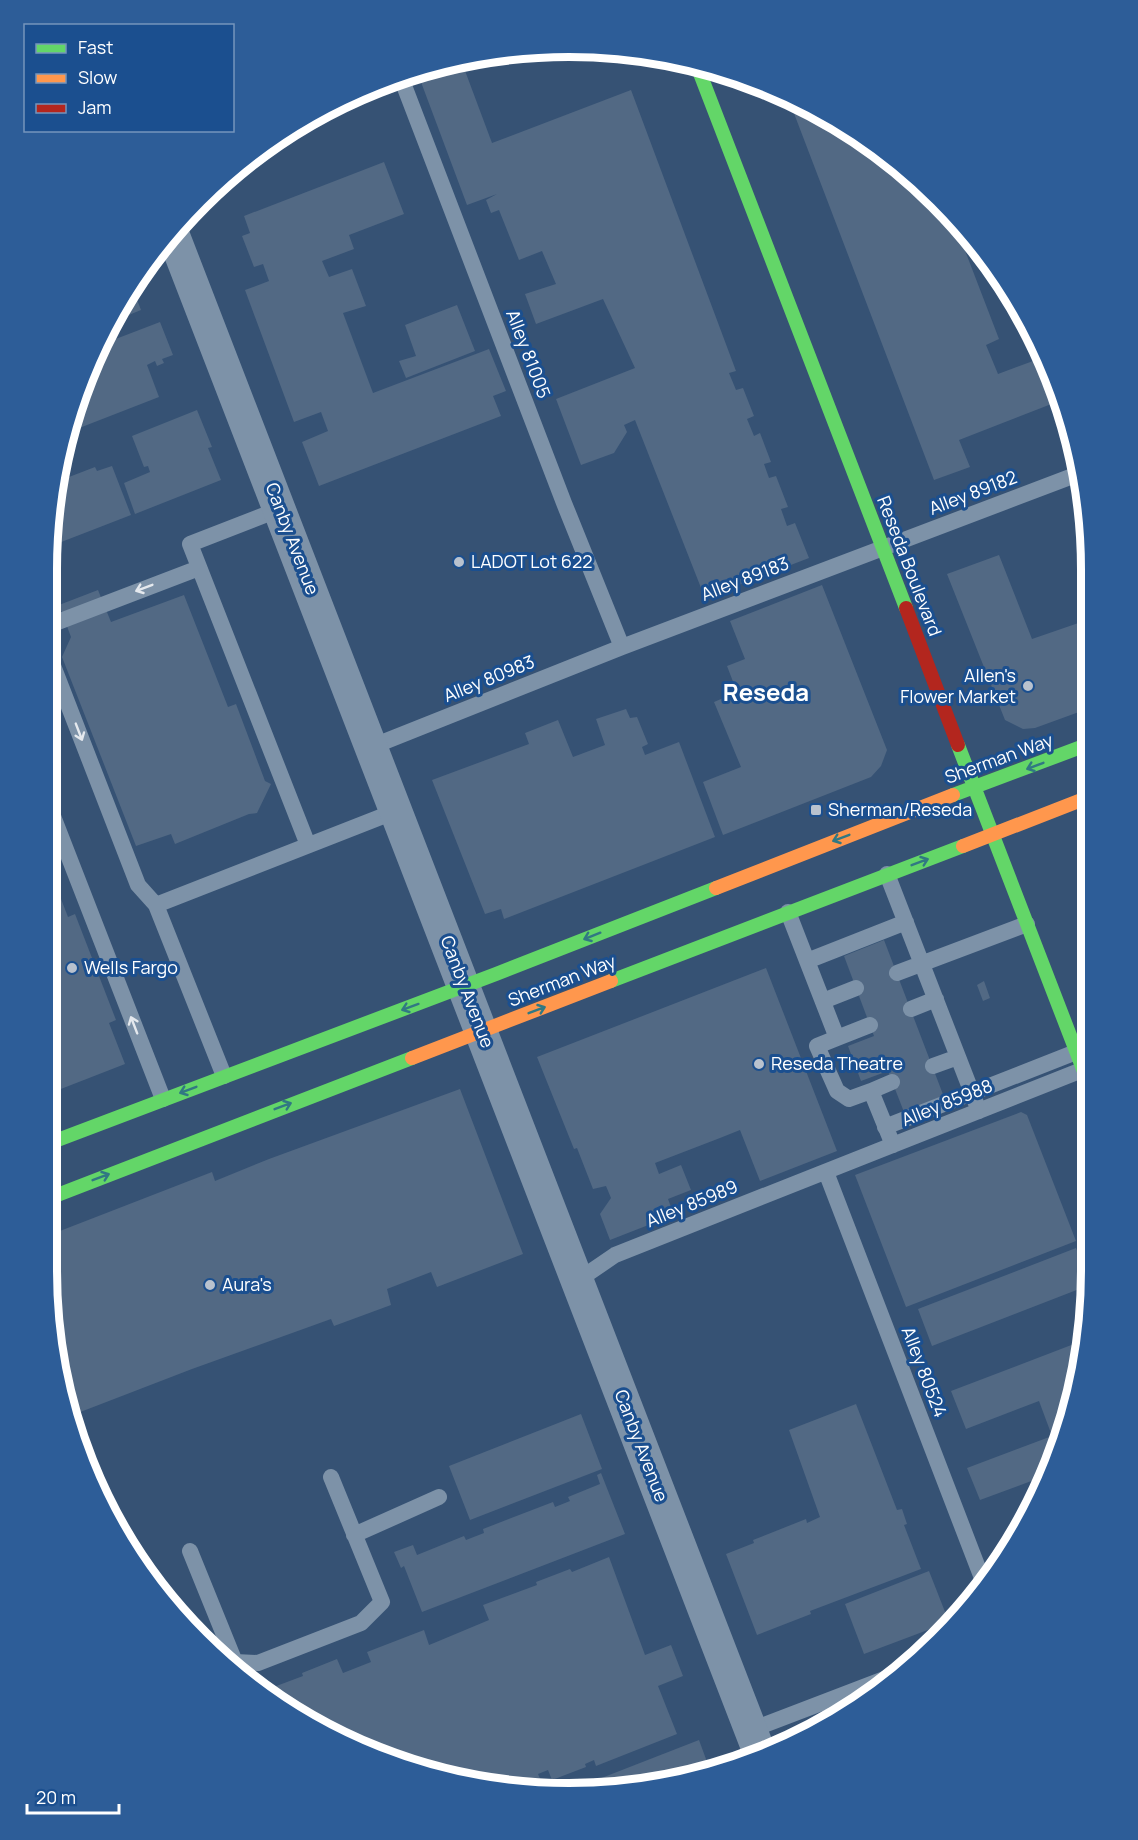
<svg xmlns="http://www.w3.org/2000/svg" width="1138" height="1840" font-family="Manrope,sans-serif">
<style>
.building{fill:#526984}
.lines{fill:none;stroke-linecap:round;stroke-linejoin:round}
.lane{stroke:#7d92a8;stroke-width:16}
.street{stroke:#7d92a8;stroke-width:33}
.fast{stroke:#63d668;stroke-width:14}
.slow{stroke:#ff974d;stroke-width:14}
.jam{stroke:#b3261e;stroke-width:14}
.oneway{stroke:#e5e9ee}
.oneway2{stroke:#317883}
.poi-dot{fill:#b9c2ce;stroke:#1b4f8f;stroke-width:2}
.labels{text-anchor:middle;stroke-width:6;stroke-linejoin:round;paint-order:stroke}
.street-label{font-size:18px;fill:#fff;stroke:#1b4f8f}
.poi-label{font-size:18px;fill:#fff;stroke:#1b4f8f;text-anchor:start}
.district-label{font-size:24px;font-weight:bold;fill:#fff;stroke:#1b4f8f}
.rim{fill:none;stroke:#fff;stroke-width:8}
</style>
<rect width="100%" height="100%" fill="#365274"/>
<!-- building -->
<path class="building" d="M461 60 492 143 631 90 736 371 729 373 736 390 743 388 754 416 747 419 754 436 760 433 771 462 764 464 769 478 776 476 788 507 781 509 787 526 795 523 809 558 705 598 635 420 624 425 627 432 614 453 581 465 556 399 635 368 603 299 536 324 525 294 556 284 542 251 519 260 499 210 491 213 486 200 497 194 467 205 418 74 441 65Z
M787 95 800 100 887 154 951 214 999 339 986 345 998 374 1044 357 1061 395 1052 398 1054 403 959 440 970 467 934 480Z
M384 162 404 214 349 235 354 249 322 261 329 277 352 269 366 306 343 313 373 393 489 349 506 391 493 396 501 416 319 486 302 442 328 431 321 412 294 422 245 290 269 281 263 264 254 267 242 236 250 233 244 216Z
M133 289 141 310 114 321 118 314Z
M457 305 475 351 406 378 399 361 416 356 405 325Z
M160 322 173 355 162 359 164 363 157 366 155 361 147 365 159 397 69 432 86 369 100 345Z
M197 410 212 447 208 448 221 480 135 514 124 483 150 472 148 466 144 467 132 436Z
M112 466 131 515 51 546V501L56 482 95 467 97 471Z
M999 555 1032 639 1090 619V708L1035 728 1023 729 1005 720 947 574Z
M822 585 887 750 881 766 871 777 723 835 703 782 741 767 714 702 737 692 727 666 745 659 730 621Z
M98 590 111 622 184 595 228 707 236 704 265 781 271 784 257 813 249 814 175 844 171 834 136 846 62 657 71 637 59 605Z
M626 709 630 718 637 717 648 744 642 747 645 755 679 742 715 837 504 919 501 909 485 914 432 780 529 744 525 733 558 720 573 757 605 745 596 719Z
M1089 848V885L1082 864 1083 857Z
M49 868 68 917 75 914 116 1020 109 1023 125 1064 48 1094Z
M884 940 944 1097 904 1112 888 1071 861 1081 848 1046 874 1036 844 956Z
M766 968 837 1151 760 1181 740 1130 720 1138 655 1163 659 1174 681 1165 691 1190 668 1199 674 1215 610 1240 600 1214 611 1198 606 1186 593 1189 577 1148 574 1149 537 1057Z
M984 981 990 998 983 1001 977 985Z
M460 1089 523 1254 437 1287 431 1272 387 1289 391 1305 334 1326 331 1319 192 1369 70 1416 46 1271 47 1236 212 1172 215 1181 269 1159Z
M1021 1112 1027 1115 1076 1241 906 1307 855 1175Z
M1076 1248 1087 1277V1286L932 1346 918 1309Z
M1087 1339 1050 1474 980 1500 967 1468 1052 1436 1039 1401 966 1429 951 1391Z
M856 1404 897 1510 902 1509 907 1524 904 1525 921 1569 810 1611 811 1614 757 1635 726 1554 754 1543 753 1540 806 1519 807 1523 820 1517 789 1430Z
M581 1414 602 1469 470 1520 449 1466Z
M601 1473 625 1534 422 1612 404 1566 401 1568 394 1552 413 1545 417 1555 464 1536 466 1540 484 1533 483 1529 553 1502 555 1507 570 1501 568 1497 600 1484 597 1475Z
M609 1557 645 1655 671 1645 683 1676 658 1686 677 1734 596 1766 594 1760 585 1764 586 1767 552 1780 548 1770 538 1774 542 1783 531 1787 401 1766 278 1705 263 1691 303 1676 302 1673 337 1659 343 1673 371 1662 367 1652 424 1630 429 1645 434 1643 489 1620 483 1605 537 1585 536 1582 570 1569 572 1572Z
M929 1571 949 1622 864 1654 845 1604Z
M699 1740 710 1770 569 1793H563Z"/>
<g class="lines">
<!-- lane -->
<path class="lane" d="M400 75 564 503 622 647
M280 509 190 544 308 845
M50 625 199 568
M50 658 138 885 156 905
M371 747 622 647 1078 474
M49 806 163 1099
M887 874 979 1111
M788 912 837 1038 817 1046 837 1091 849 1099 871 1091 893 1145
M807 961 906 922
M897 973 1027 924
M823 1001 856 988
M911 1009 936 999
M837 1038 870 1025
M933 1066 958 1057
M224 1076 156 905 396 811
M871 1091 892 1082
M885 1127 1076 1052
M826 1172 985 1586
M577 1281 615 1255 1087 1068
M354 1535 439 1497
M190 1551 235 1662 258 1663 361 1623 382 1602 331 1477
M751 1730 900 1673"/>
<!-- street -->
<path class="street" d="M172 232 760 1754"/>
<!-- fast -->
<path class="fast" d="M696 63 906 608
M958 745 1088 1082
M953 795 1089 744
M611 981 963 846
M47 1144 496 974 716 888
M47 1199 412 1058"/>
<!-- slow -->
<path class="slow" d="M963 846 1089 797
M716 888 953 795
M412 1058 611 981"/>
<!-- jam -->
<path class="jam" d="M906 608 958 745"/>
</g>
<!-- one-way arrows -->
<defs><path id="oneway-shaft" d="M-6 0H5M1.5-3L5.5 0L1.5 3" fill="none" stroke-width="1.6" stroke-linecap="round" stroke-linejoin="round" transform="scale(1.5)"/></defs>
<g class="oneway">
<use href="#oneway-shaft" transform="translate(144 588) rotate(159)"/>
<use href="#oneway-shaft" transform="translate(79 732) rotate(69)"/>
<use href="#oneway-shaft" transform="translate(134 1025) rotate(-111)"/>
</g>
<g class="oneway2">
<use href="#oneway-shaft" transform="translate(1035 766) rotate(159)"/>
<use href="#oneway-shaft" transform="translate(841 838) rotate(159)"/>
<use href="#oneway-shaft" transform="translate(920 862) rotate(-21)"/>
<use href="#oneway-shaft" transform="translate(592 936) rotate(158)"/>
<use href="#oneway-shaft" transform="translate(410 1007) rotate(160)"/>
<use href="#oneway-shaft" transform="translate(537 1010) rotate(-21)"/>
<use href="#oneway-shaft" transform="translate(188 1090) rotate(159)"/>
<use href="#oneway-shaft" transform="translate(283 1106) rotate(-21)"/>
<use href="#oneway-shaft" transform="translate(101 1177) rotate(-21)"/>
</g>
<!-- markers -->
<g class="poi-dot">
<circle cx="459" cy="562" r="6"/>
<circle cx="1028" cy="686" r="6"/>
<rect x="810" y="804" width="12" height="12" rx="3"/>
<circle cx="72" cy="968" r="6"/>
<circle cx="759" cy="1064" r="6"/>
<circle cx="210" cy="1285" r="6"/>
</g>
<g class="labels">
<!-- street labels -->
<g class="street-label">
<text transform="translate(528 354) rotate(69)" y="6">Alley 81005</text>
<text transform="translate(973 493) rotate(-21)" y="6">Alley 89182</text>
<text transform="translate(292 539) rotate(69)" y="6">Canby Avenue</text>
<text transform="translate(909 566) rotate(69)" y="6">Reseda Boulevard</text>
<text transform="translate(745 579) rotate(-21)" y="6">Alley 89183</text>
<text transform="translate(489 679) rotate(-22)" y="6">Alley 80983</text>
<text transform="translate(999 759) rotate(-20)" y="6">Sherman Way</text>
<text transform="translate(562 981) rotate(-21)" y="6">Sherman Way</text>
<text transform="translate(467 992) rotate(69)" y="6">Canby Avenue</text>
<text transform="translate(947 1103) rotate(-22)" y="6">Alley 85988</text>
<text transform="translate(692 1204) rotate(-22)" y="6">Alley 85989</text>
<text transform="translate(924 1372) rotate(69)" y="6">Alley 80524</text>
<text transform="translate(641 1446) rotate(69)" y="6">Canby Avenue</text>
</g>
<!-- poi labels -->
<g class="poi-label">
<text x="471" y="568">LADOT Lot 622</text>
<text x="1016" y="682" text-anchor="end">Allen's<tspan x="1016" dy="21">Flower Market</tspan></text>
<text x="828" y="816">Sherman/Reseda</text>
<text x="84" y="974">Wells Fargo</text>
<text x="771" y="1070">Reseda Theatre</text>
<text x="222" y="1291">Aura's</text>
</g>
<!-- district labels -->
<g class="district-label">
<text x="766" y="701">Reseda</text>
</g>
</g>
<!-- crop -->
<path d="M0 0H1138V1840H0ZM569 57H569A512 512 0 0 1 1081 569V1271A512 512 0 0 1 569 1783H569A512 512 0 0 1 57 1271V569A512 512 0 0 1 569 57Z" fill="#2d5d98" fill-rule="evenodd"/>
<path class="rim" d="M569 57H569A512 512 0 0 1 1081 569V1271A512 512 0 0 1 569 1783H569A512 512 0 0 1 57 1271V569A512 512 0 0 1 569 57Z"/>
<!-- legend -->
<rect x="24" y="24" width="210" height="108" fill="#1b4f8f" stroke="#7695bc" stroke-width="1.5"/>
<rect x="36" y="44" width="30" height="9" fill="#63d668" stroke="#7695bc" stroke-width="1.5"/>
<text x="78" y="54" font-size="18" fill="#ffffff">Fast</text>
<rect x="36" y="74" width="30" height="9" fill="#ff974d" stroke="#7695bc" stroke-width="1.5"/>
<text x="78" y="84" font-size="18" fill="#ffffff">Slow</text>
<rect x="36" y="104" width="30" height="9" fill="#b3261e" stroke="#7695bc" stroke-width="1.5"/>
<text x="78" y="114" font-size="18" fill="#ffffff">Jam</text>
<!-- scale -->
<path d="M27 1804v9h92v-9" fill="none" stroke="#ffffff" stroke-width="3"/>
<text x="36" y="1804" font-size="18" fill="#ffffff" stroke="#1b4f8f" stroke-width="4.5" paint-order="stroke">20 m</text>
</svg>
